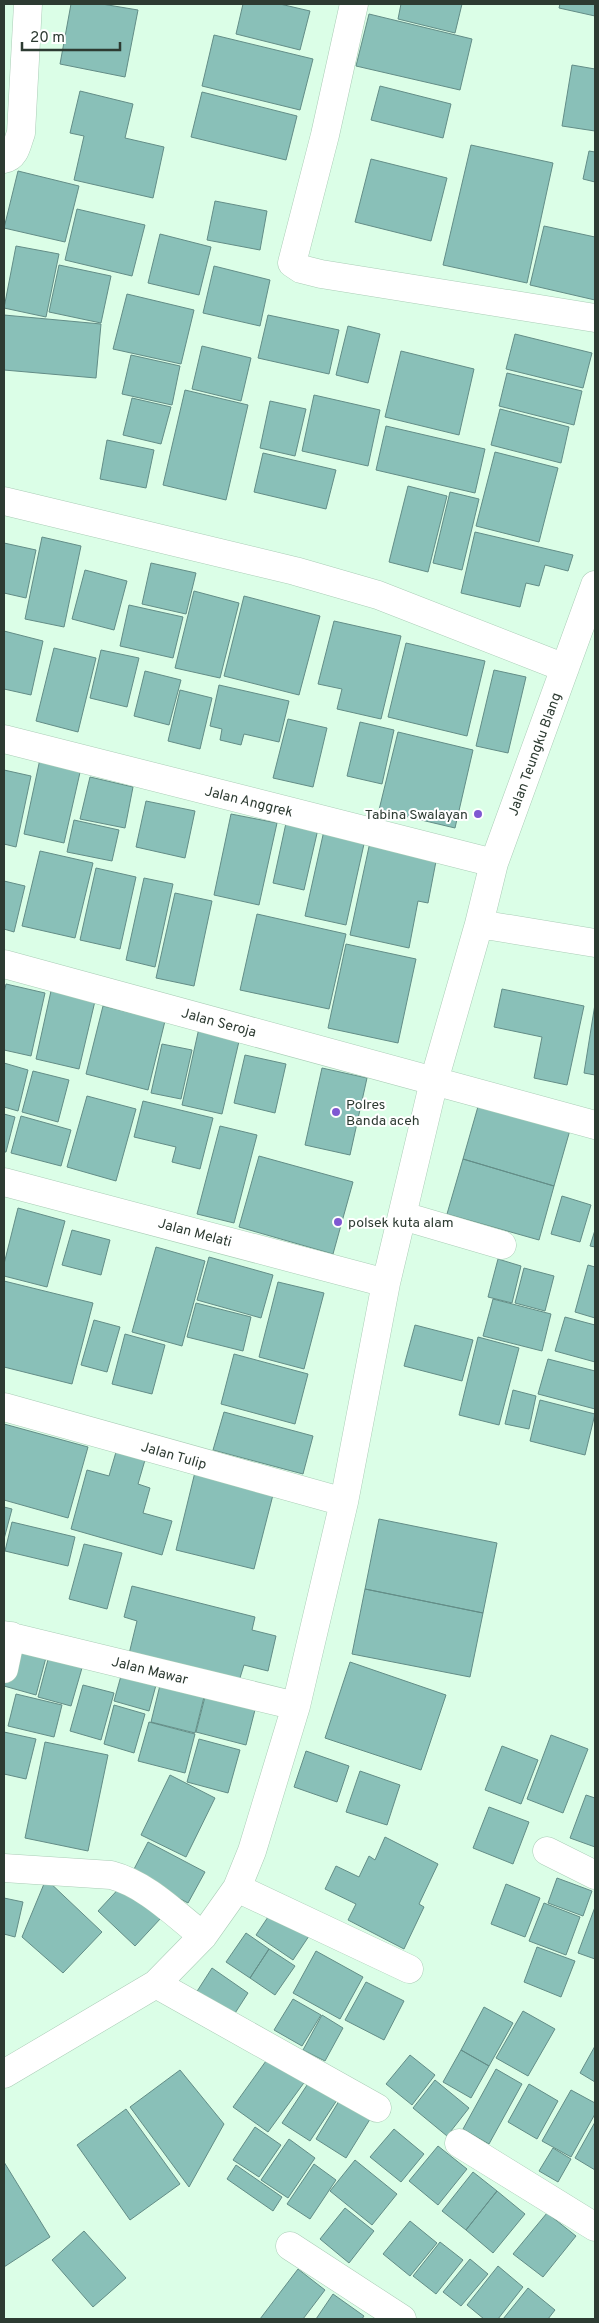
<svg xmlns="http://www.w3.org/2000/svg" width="599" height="2323" font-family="Overpass,sans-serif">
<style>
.building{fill:#89c0b8;stroke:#638d87}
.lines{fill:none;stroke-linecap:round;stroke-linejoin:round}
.minor-casing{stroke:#abcdb7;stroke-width:29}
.minor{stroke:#fff;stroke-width:28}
.poi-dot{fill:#7f58d2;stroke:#fff;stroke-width:2}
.labels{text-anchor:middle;stroke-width:4;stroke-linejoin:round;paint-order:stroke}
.street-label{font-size:14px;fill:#2d3b32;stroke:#fff}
.poi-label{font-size:14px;fill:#2d3b32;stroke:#fff;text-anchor:start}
</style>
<rect width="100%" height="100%" fill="#dbfee7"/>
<!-- building -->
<path class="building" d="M71 4H102L138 10 125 77 60 64Z
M243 4H280L310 11 300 50 236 34Z
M401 4H462L455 33 398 19Z
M560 4H595V16L559 8Z
M369 14 472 39 460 90 356 66Z
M214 35 313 59 300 110 202 86Z
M572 65 595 69V131L562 126Z
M380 86 451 104 443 138 371 120Z
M80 91 133 104 125 138 164 147 153 198 74 180 84 136 70 133Z
M202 92 297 116 286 160 191 137Z
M471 145 553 163 527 283 443 265Z
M589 151 595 152V182L583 179Z
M371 159 447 178 431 241 355 222Z
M18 171 79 186 65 242 4 228Z
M215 201 267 211 260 250 207 240Z
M77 209 145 225 132 276 65 260Z
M544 226 595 237V300L530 285Z
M160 234 211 247 199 295 148 283Z
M16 246 59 254 46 317 4 308Z
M59 265 111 276 101 323 49 312Z
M214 266 270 280 260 326 203 313Z
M127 294 194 310 181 364 113 349Z
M4 315 101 324 96 378 4 370Z
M268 315 339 330 329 374 258 358Z
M348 326 380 334 368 383 336 375Z
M515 334 592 353 583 388 506 369Z
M202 346 251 358 241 401 192 389Z
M401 351 474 369 459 435 385 417Z
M131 355 180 366 172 405 122 394Z
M507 373 582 391 574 425 499 406Z
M185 390 248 405 226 500 163 485Z
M314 395 380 410 368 466 302 451Z
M132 398 171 407 161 444 123 435Z
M270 401 306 409 295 456 260 448Z
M500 409 569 427 561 463 491 445Z
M386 426 485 449 475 493 376 470Z
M107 440 154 450 146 488 100 479Z
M495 452 558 468 539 542 476 526Z
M263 453 336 470 326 509 254 492Z
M408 486 447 496 428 572 389 562Z
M450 492 479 499 462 570 433 563Z
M475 532 573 555 568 571 545 565 539 586 526 583 520 607 461 593Z
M42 537 81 546 64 627 25 619Z
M4 543 36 550 26 598 4 593Z
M151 563 196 573 186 614 142 604Z
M85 570 127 581 114 630 72 619Z
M194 591 239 603 220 678 175 668Z
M244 596 320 616 299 695 224 676Z
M129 605 183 617 173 658 120 646Z
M334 621 401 636 381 719 337 709 342 689 318 684Z
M4 631 43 641 31 695 4 689Z
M406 643 485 661 467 736 388 717Z
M54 648 96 658 78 732 36 721Z
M101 650 139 658 127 707 90 698Z
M494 670 526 677 508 753 476 746Z
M145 671 181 680 169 725 134 716Z
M219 685 289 701 279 742 244 734 241 745 220 740 222 729 210 726Z
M180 690 212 698 200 749 168 741Z
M288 719 327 728 313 787 273 778Z
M360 722 394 730 382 784 347 776Z
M398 732 473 750 455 828 379 810Z
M40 759 81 768 64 843 24 834Z
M4 770 31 776 16 847 4 844Z
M90 777 133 787 125 828 80 819Z
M146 801 195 811 185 858 136 847Z
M231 814 277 823 259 905 214 895Z
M74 820 119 830 112 861 67 852Z
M286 823 318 829 304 890 273 883Z
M325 826 366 835 346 925 305 916Z
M370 842 437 856 428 903 418 901 409 948 350 935Z
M40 851 93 863 75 938 22 926Z
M96 868 136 877 120 949 80 940Z
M144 878 173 884 155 967 126 960Z
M4 881 25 886 14 932 4 929Z
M175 893 212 901 194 986 156 978Z
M257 914 346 934 329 1009 240 990Z
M346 944 416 959 398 1043 328 1028Z
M6 984 45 993 31 1056 4 1050V993Z
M502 989 584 1006 567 1085 534 1078 542 1037 494 1027Z
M51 991 95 1001 79 1069 36 1059Z
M595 1004V1075L584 1073Z
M103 1006 165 1021 148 1090 86 1074Z
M199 1028 240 1037 222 1114 182 1105Z
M162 1044 192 1050 181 1099 151 1093Z
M245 1055 286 1064 275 1113 234 1103Z
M4 1063 28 1070 18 1111 4 1107Z
M322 1068 367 1078 350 1155 305 1145Z
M33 1071 69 1080 58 1122 22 1112Z
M87 1096 136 1109 116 1181 67 1167Z
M143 1101 213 1118 200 1169 172 1162 176 1147 134 1137Z
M479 1103 570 1130 554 1186 463 1159Z
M4 1114 15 1117 6 1152H4Z
M21 1116 71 1130 61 1166 11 1153Z
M220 1126 257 1135 234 1223 197 1214Z
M259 1156 353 1182 333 1254 239 1227Z
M463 1159 554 1186 539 1240 447 1214Z
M562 1196 591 1205 580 1242 551 1234Z
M18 1208 65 1221 47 1287 4 1276V1264Z
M72 1230 110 1240 101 1275 62 1265Z
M595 1230V1247L590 1246Z
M156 1247 205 1261 182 1346 132 1332Z
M209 1257 273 1275 261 1318 197 1300Z
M498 1259 521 1266 512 1303 488 1297Z
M588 1265 595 1267V1318L575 1312Z
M524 1268 554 1276 545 1311 515 1303Z
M4 1281 93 1303 72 1384 4 1367Z
M278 1282 324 1293 304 1369 259 1357Z
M493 1299 551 1314 542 1351 483 1336Z
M196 1303 251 1317 243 1351 187 1337Z
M565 1317 595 1325V1362L555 1351Z
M94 1320 120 1327 107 1372 81 1365Z
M415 1325 473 1340 462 1381 404 1366Z
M125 1334 165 1345 152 1394 112 1384Z
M478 1337 519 1348 499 1425 459 1415Z
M234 1354 308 1374 295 1424 221 1404Z
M548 1359 595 1371V1409L538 1394Z
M513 1390 536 1396 529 1429 505 1424Z
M540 1400 595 1414 585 1455 530 1441Z
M224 1412 313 1436 303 1474 213 1450Z
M4 1424 88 1447 68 1518 4 1500Z
M116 1452 145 1460 138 1484 150 1488 143 1513 172 1521 162 1555 71 1529 87 1470 109 1476Z
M196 1468 275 1487 254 1569 176 1550Z
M4 1507 12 1509 4 1539Z
M379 1519 497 1543 483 1613 365 1589Z
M12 1522 75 1537 68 1566 5 1551Z
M84 1544 122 1553 107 1609 69 1599Z
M132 1586 255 1617 252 1630 276 1636 268 1671 244 1665 239 1681 129 1654 137 1621 124 1617Z
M365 1589 483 1613 470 1677 352 1654Z
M16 1641 48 1650 36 1695 4 1686Z
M50 1652 84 1661 71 1706 38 1697Z
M350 1662 446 1695 421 1770 325 1738Z
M124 1665 159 1674 149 1711 114 1701Z
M162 1677 206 1689 195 1733 151 1722Z
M83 1685 114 1693 101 1740 70 1731Z
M207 1689 257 1702 246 1745 196 1732Z
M16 1694 62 1705 54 1737 8 1726Z
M114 1705 145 1714 134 1753 104 1744Z
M149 1722 195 1734 185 1773 138 1761Z
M4 1732 36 1739 26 1779 4 1774Z
M551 1735 588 1749 563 1813 527 1799Z
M199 1739 240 1750 228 1793 187 1782Z
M45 1742 108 1755 88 1851 25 1838Z
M502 1746 538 1760 521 1804 485 1790Z
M306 1751 349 1766 337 1802 294 1787Z
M360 1771 400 1785 387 1825 346 1812Z
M170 1775 215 1798 186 1857 141 1835Z
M586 1795 595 1798V1847L570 1838Z
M489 1807 529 1822 513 1864 473 1848Z
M385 1837 438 1864 419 1904 424 1907 404 1949 348 1920 356 1904 325 1889 336 1866 359 1877 369 1856 375 1860Z
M148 1842 205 1872 188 1903 132 1873Z
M557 1878 592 1891 583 1916 548 1903Z
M46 1879 102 1932 63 1973 22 1937Z
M124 1883 161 1918 135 1946 98 1911Z
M506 1884 540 1898 525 1937 491 1924Z
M4 1898 23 1902 15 1937 4 1934Z
M544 1903 580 1917 566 1955 529 1941Z
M595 1907V1959L578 1953Z
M272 1911 309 1936 293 1960 256 1935Z
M246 1933 269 1949 250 1978 226 1962Z
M537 1947 575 1961 561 1997 524 1982Z
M269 1949 295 1966 275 1995 250 1978Z
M316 1951 363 1977 340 2019 293 1993Z
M212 1968 248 1993 230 2021 194 1996Z
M366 1982 404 2001 384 2040 345 2020Z
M293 1999 321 2015 302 2046 274 2030Z
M484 2007 513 2023 489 2066 461 2050Z
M523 2011 555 2029 528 2076 496 2058Z
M322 2015 343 2028 325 2061 303 2050Z
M595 2046V2082L580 2073Z
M461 2050 489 2066 471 2098 443 2082Z
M271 2054 306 2080 268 2132 233 2107Z
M410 2055 435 2075 412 2105 386 2084Z
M496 2069 522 2084 489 2144 463 2129Z
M180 2070 224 2124 189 2187 130 2107Z
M311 2079 339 2097 310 2141 282 2123Z
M435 2080 469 2108 447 2136 413 2108Z
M529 2084 558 2101 537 2139 508 2122Z
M571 2090 595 2103V2114L571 2157 542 2141Z
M342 2096 372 2116 346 2158 316 2139Z
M126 2109 180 2184 130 2220 77 2145Z
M595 2122V2170L575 2158Z
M255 2127 281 2145 259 2177 233 2160Z
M394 2129 424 2154 401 2182 370 2157Z
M289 2139 315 2158 288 2198 261 2180Z
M438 2146 467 2169 438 2205 409 2181Z
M553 2148 571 2159 558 2182 539 2171Z
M355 2160 397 2194 372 2225 330 2191Z
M4 2162 50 2237 4 2267Z
M314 2164 336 2180 310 2219 287 2204Z
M236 2165 282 2197 273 2211 227 2179Z
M473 2172 497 2191 466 2230 442 2211Z
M497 2191 525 2214 493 2253 466 2230Z
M345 2208 374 2231 349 2263 320 2239Z
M547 2213 576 2236 543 2277 513 2254Z
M410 2221 437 2243 410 2276 383 2254Z
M84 2231 126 2278 93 2307 52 2260Z
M440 2242 463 2260 436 2294 413 2276Z
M470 2259 488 2274 461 2306 443 2292Z
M498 2266 523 2287 498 2319H484L467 2305Z
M298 2269 325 2290 303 2319H260Z
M528 2288 555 2310 548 2319H503Z
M333 2294 364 2316 362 2319H316Z"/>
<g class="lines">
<defs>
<path id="minor" d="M354 4 325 135 292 263 301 269 321 274 595 318
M4 159C16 157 17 143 21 133L28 4
M4 501 295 571 378 595 565 668
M4 739 494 863
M479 924 595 943
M4 964 595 1125
M4 1182 386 1283
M403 1216 502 1245
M4 1407 344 1502
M4 1635 296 1706
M4 1669 11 1636
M547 1851 595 1875
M4 1868 111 1875C146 1884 175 1914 203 1936
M237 1888 409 1969
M156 1984 377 2108
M4 2074 156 1984 203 1936 237 1888 252 1851 296 1706 344 1502 386 1283 434 1081 479 924 494 863 595 585
M459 2143 595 2227
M290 2246 402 2319"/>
</defs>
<!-- minor casing -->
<use href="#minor" class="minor-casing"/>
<!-- minor -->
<use href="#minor" class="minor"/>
</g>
<!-- markers -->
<g class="poi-dot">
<circle cx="478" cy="814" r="5"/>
<circle cx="336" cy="1112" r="5"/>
<circle cx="338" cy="1222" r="5"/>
</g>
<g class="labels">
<!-- street labels -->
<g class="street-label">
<text transform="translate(534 754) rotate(-70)" y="5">Jalan Teungku Blang</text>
<text transform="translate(249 801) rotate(14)" y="5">Jalan Anggrek</text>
<text transform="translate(219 1022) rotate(15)" y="5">Jalan Seroja</text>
<text transform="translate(195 1232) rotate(15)" y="5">Jalan Melati</text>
<text transform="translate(174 1455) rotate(16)" y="5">Jalan Tulip</text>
<text transform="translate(150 1670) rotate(14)" y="5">Jalan Mawar</text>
</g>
<!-- poi labels -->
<g class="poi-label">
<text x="468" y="819" text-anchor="end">Tabina Swalayan</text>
<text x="346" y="1109">Polres<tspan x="346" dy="16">Banda aceh</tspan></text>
<text x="348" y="1227">polsek kuta alam</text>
</g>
</g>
<!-- border -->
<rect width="599" height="2323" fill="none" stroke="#2d3b32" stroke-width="10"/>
<!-- scale -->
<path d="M22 42v8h98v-8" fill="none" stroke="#2d3b32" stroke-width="2.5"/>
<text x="30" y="42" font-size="15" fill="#2d3b32" stroke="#ffffff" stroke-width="4" paint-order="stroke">20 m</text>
</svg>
